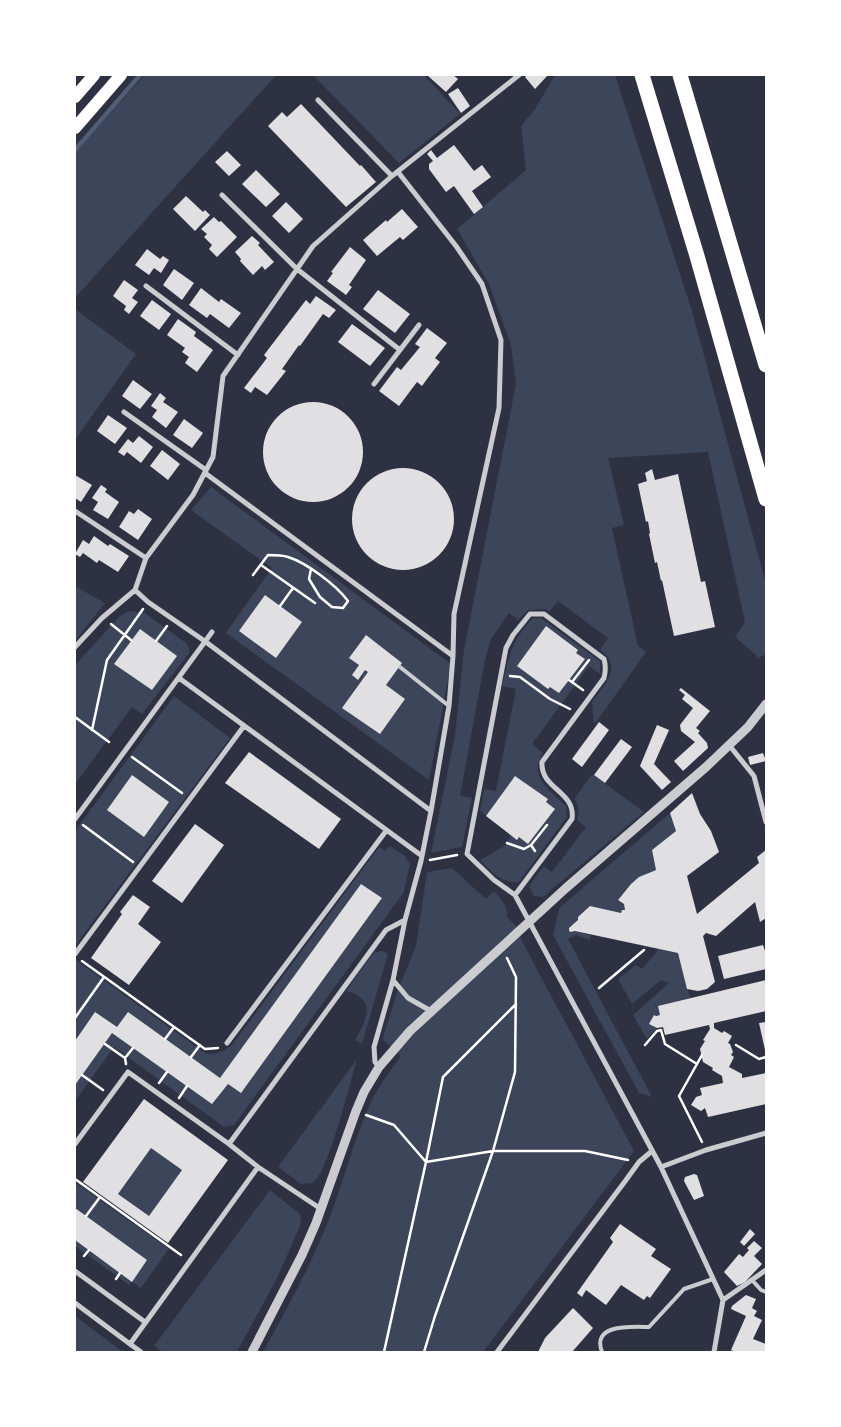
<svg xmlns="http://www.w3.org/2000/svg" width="841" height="1427" font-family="'Titillium Web',sans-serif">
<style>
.green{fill:#3c4559}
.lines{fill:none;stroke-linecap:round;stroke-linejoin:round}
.stream{stroke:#4f5d75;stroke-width:4.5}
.building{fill:#e0e0e3;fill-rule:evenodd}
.path{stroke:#fff;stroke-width:2.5}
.service{stroke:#caccd0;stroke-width:4}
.minor{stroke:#caccd0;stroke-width:5}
.tertiary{stroke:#caccd0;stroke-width:9}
.primary{stroke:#fff;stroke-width:12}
.motorway{stroke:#fff;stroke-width:15}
</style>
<rect width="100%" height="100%" fill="#2d3142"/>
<!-- green -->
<path class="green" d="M144 75H276L75 298V153Z
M316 75H424L460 114 399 163 314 76Z
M555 75H615L692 311 766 584V654L757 659V656L735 637 745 622 708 452 608 458 624 525 612 528 638 646 646 652 594 725 592 702C604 685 624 667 600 650L608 638 558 601 549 612 546 609 528 610 518 620 509 613 491 639 485 660 460 796 472 798 462 847 431 853 455 735 464 650 516 384 511 345 489 284 457 229 526 170 521 126 535 109Z
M75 309 136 354 75 440Z
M211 487 451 664 429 780 226 633 272 568 191 510Z
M75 586 105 603 75 641Z
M130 611 145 613 186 643 188 646 190 652 142 714 132 707 75 784V665L120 616Z
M533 618H541L600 661V674L589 666 532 744 543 753C527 776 551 791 566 806L567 817 519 882C500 883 493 873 480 860L506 845 511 835 480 811 484 789 496 791 516 689 502 686C509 656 511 641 533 618Z
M174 696 230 738 75 946V831Z
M592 774 644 812 543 897 534 896 529 886 544 866 552 872 586 827 577 820 579 811 575 798Z
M670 813 676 831 652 850 656 870C640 875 627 885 618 900L624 904 625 910H622L621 913 590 906 578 917V920L569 928 570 932 575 931 591 935 590 940 576 935 568 939 652 1097 639 1093 553 935 559 908Z
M390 846 405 856 410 864 404 892 234 1125 224 1127 114 1047 75 1101 76 960 205 1053C215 1056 224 1051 232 1045L379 847 385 851Z
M452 868 486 899 494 891C501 899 508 905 507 917L516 926 523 943 634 1151 483 1352H263C287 1309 311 1265 329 1219 343 1183 352 1146 367 1111 375 1091 388 1073 401 1056L384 1041 383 1038 397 992 416 946 427 872Z
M659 949 678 953 690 998 660 1015H654L649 1024 657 1028 647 1039 633 1015 669 983 661 980 632 1004 618 979 636 965 642 969Z
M383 951 388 954 362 1044 355 1040C367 1019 377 999 346 991L368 960 375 952Z
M357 1059C350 1083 329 1171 313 1183L301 1184 278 1167Z
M151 1148 182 1170 149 1216 118 1194Z
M75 1182 169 1249 141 1288 132 1282 129 1285 75 1246Z
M270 1190 300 1214 301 1224 277 1278 237 1352H162L154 1346Z
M75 1316 123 1352H75Z"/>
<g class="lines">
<!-- stream -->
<path class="stream" d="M75 150 140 75"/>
</g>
<!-- building -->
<path class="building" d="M427 75H453L458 79 446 92Z
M527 75H548L535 89 525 77Z
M458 88 470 106 461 113 448 94Z
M301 104 360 166 361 165 376 182 346 207 268 126 282 112 287 117Z
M454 145 474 171 482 165 491 177 472 191 483 207 474 214 454 186 446 192 429 169V164L433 161 427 154 431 150 437 158Z
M227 151 241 165 229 176 215 162Z
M256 170 280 194 266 207 242 184Z
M186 196 203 212 205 210 210 215 195 231 173 209Z
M286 202 303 219 289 233 272 216Z
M402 209 418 227 403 240 400 237 377 256 363 240 386 220 387 222Z
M214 217 219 222 221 221 237 237 217 257 209 249 212 245 204 237 207 234 201 229Z
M252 236 260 243 258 245 274 262 265 270 262 266 253 275 240 261 241 259 235 252Z
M350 247 366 260 349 285 352 287 346 295 327 281 333 273 331 272Z
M147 249 160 259 163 256 169 260 161 273 154 268 149 275 135 265Z
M174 269 194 283 182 300 163 285Z
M124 280 138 290 132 298 138 302 129 314 124 310 126 306 113 296Z
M201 288 219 302 221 299 241 313 229 328 210 314 207 318 189 305Z
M378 290 410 314 395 333 363 309Z
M316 296 336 310 329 318 323 314 300 346 299 345 282 369 286 371 267 395 255 387 251 393 244 388 267 358 264 355 306 300 310 304Z
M152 300 171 314 159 330 140 316Z
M178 319 196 332 194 336 213 350 197 372 185 363 189 357 182 352 185 348 167 335Z
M352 324 385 348 370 366 338 342Z
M427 328 447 343 435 358 440 362 427 379 422 386 417 382 399 406 379 391 397 367 401 370 420 347 415 344Z
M133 380 152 394 140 409 122 396Z
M160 393 166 398 163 402 178 412 166 428 152 417 157 410 151 406Z
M263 452a50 50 0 1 1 100 0a50 50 0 1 1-100 0Z
M108 415 127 428 115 444 97 431Z
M184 419 203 433 192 448 173 435Z
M139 436 153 447 141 463 127 452 124 456 118 452 128 439 133 443Z
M162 450 180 464 168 480 150 466Z
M352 519a51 51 0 1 1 102 0a51 51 0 1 1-102 0Z
M652 469 655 480 678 474 701 582 705 581 715 627 674 636 662 580 661 581 657 562 655 563 649 534 650 533 648 521 646 522 638 484 647 481 645 473Z
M75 475 92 485 81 502 75 498Z
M101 485 107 489 105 492 119 502 108 519 93 510 98 502 92 498Z
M138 509 152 519 138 540 119 527 129 511 134 514Z
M94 536 108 546 110 544 129 556 118 572 99 560 97 563 83 553 80 557 75 554 83 540 89 544Z
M265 595 302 622 276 658 239 631Z
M546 626 578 650 576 653 585 659 559 693 550 687 548 689 517 666Z
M140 629 177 656 152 690 114 664Z
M366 635 402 663 386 685 405 699 380 734 342 708 368 672 365 670 358 680 352 675 359 665 349 658Z
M681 688 710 711 696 728 700 731 698 733 707 743 708 748 683 771 674 761 695 742 681 731 680 725 693 708 682 699 685 695 679 690Z
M599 722 609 730 582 767 572 759Z
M657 725 669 730 654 764 671 782 662 790 640 766Z
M621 739 632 747 605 783 594 775Z
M249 752 341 819 319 849 225 783Z
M763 753 766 761 750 765 748 757Z
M132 775 169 802 144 837 107 810Z
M515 776 548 799 546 802 555 809 528 844 519 837 517 840 486 816Z
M692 793 700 814 711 831 719 852 687 876 697 914 759 863 757 857 766 850V918L760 922 755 902 716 936 706 933 703 936 715 982 707 989 698 991 687 989 678 953 575 931 570 932 569 930V928L578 920V917L590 906 621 913 622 910H625L624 904 618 900 631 884 639 877 656 870 652 850 676 831 670 813Z
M195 824 224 845 182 903 152 881Z
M361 884 382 898 241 1093 228 1084 212 1104 112 1033 75 1085V1041L95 1012 117 1027 128 1012 220 1078Z
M133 895 150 907 138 924 161 942 129 985 91 958 122 914 120 912Z
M763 945 766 954V969L724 979 718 956Z
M766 980V1011L714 1023V1028L722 1033 724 1031 732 1036 728 1043 730 1044 733 1052 731 1055 734 1057 729 1067 742 1074V1078L766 1073V1104L708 1117 705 1108 701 1111 691 1105 696 1097 702 1095 700 1088 723 1083 722 1076 712 1070 713 1068 703 1062 700 1049 705 1041 703 1040 710 1029 709 1025 665 1035 663 1027 657 1028 649 1024 654 1015 656 1016 660 1015 658 1006Z
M766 1022V1050H765L759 1023Z
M144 1099 228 1160 168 1243 83 1182ZM151 1148 182 1170 149 1216 118 1194Z
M694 1174 697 1175 704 1196 694 1200 684 1181 685 1177Z
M75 1208 147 1260 132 1282 75 1240Z
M620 1224 656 1249 651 1256 671 1269 650 1298 647 1296 644 1300 621 1285 606 1305 586 1290 582 1297 577 1293 613 1242 610 1238Z
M750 1229 755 1234 744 1246 740 1242Z
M754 1241 762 1248 754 1256 762 1264 745 1282 737 1286 724 1272 739 1254 743 1257 749 1250 747 1248Z
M746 1295 756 1299 752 1308 757 1311 754 1316 762 1320 753 1339 766 1344V1352H735L731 1350 746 1316 731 1309 732 1306Z
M573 1308 593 1328 572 1352H538L545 1338Z"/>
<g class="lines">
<!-- path -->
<path class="path" d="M261 565 315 603
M253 575 268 555C274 555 282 555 288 557 307 563 336 585 348 601L343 608 332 607 320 597 309 579 311 569
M280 606 293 588
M111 624 131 640
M156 641 167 626
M510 676 520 677 550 699 570 709
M569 680 583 690
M572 682 589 660
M75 717 109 742
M92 730 107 660 143 609
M132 757 182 793
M83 825 133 862
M507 843 524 849 531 845
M535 851 531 845 547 825
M430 860 457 855
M82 961 205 1049 218 1048
M599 988 644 950
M75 1018 104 977
M165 1039 174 1027
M105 1044 125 1058 126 1064
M645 1045 657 1031 661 1030 665 1044 697 1064
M736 1045 759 1059 766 1057
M702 1055 679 1096 702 1142
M191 1057 200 1045
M125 1058 133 1048
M82 1075 103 1090
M159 1083 167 1072
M179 1098 187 1086
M366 1115 394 1125 426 1162 493 1151H585L628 1160
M75 1179 181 1255
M86 1216 100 1197
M84 1256 89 1250
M116 1279 120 1273
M384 1352 426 1162 443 1077 516 1004
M424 1352 435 1316 493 1151 515 1072 516 977 507 958"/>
<!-- service -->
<path class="service" d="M400 667 449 706
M752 1280 761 1290 766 1292
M602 1352C591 1323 633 1327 649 1327L684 1289 713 1279"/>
<!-- minor -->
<path class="minor" d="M318 100 392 176
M222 195 297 269 400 350 419 325
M146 286 238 355
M374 384 400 350
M124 412 206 470
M205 473 453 656
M75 511 146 558
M135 590 148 602 206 642 431 811
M75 647 102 618 135 590 146 558 193 495 213 457 223 376 313 246 392 176 519 75
M179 678 422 856
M729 745 754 776 766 822
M75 819 212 632
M515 895 572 819C576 791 540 789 542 762L604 678C606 670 606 666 604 659L544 614H530L513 635 506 648 467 854 494 880 515 895 661 1167 723 1300
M75 954 244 726
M393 980 408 998 431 1011
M227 1043 386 831
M379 1067 375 1062 374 1047 393 980 405 920 421 861 431 811 449 706 453 656 454 614 499 408 501 340 482 284 456 246 398 172
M75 1144 128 1072 229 1144
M661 1167 706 1150 766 1133
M321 1209 258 1167 229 1144 386 930 405 920
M75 1271 145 1322
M75 1303 130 1344
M141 1352 130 1344 258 1167
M497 1352 626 1180 639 1162 652 1151
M714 1352 723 1300 766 1270"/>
<!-- tertiary -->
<path class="tertiary" d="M252 1352 302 1255 316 1223 356 1111 364 1092 379 1067 410 1031 566 888 706 767 748 727 766 704"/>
<!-- primary -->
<path class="primary" d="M75 97 94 75
M75 128 121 75"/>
<!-- motorway -->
<path class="motorway" d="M642 75 697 256 766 499
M680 75 766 365"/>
</g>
<!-- border -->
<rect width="841" height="1427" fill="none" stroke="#ffffff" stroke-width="152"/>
</svg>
